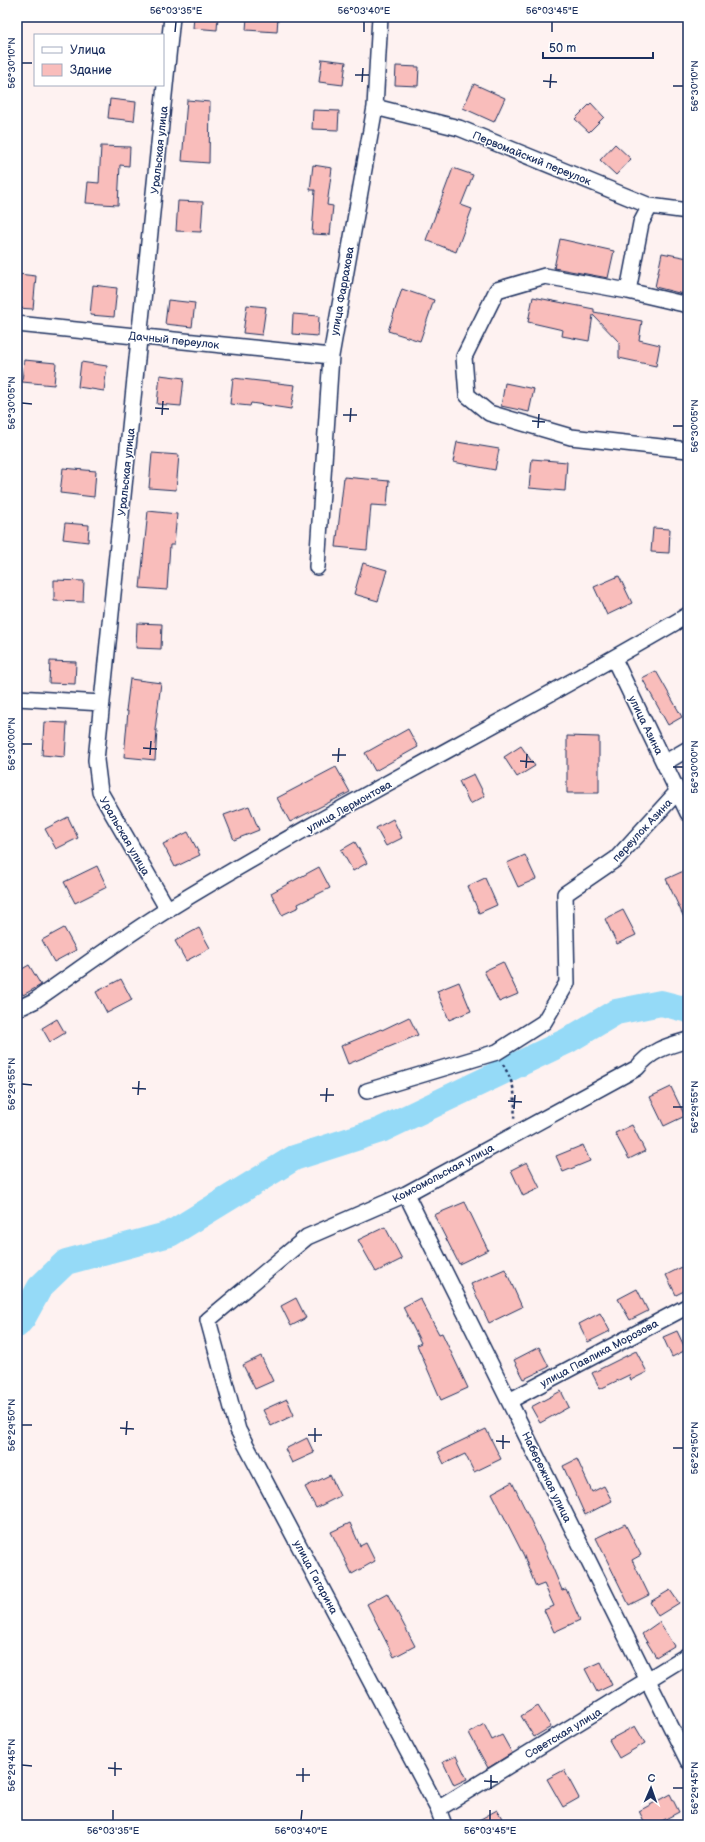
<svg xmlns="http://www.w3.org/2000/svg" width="705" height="1842" font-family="'Balsamiq Sans',sans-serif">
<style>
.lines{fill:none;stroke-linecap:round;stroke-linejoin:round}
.river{stroke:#95daf7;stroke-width:26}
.building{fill:#f9bdbb;stroke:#1b2f5e}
.minor-casing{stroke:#1b2f5e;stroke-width:18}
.path{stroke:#1b2f5e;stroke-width:2.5;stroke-dasharray:3 3;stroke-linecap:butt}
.minor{stroke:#fff;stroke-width:15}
.ticks{fill:none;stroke:#1b2f5e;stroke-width:1.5}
.labels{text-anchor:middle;stroke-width:3;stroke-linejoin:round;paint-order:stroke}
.street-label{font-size:11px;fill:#1b2f5e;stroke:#fff}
.neatline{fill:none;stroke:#1b2f5e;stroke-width:1.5}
.ticks-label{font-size:10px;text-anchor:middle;fill:#1b2f5e}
</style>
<rect width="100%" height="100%" fill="#fef2f1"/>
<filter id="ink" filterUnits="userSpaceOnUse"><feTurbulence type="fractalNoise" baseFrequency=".025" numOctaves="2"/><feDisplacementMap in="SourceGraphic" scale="8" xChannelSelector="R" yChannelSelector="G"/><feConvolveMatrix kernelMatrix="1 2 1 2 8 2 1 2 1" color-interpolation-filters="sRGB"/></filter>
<g filter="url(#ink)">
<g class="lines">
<!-- river -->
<path class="river" d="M17 1325 23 1318 40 1287 66 1262 170 1234 294 1158 381 1130 567 1041 616 1012 661 1003 688 1010"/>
</g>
<!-- building -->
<path class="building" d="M194 17H218L217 30 193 28Z
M247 17H278L277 32 246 30Z
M322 59 346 62 343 85 319 82Z
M396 66 419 67 418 86 395 85Z
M474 84 505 98 494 122 463 108Z
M110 99 136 102 134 121 108 118Z
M187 100 210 102 209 163 182 161Z
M591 103 604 117 589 132 575 119Z
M313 110 339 111 338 130 312 129Z
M615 144 631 159 616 175 600 160Z
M101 146 130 147 129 166 120 165 118 205 86 203 88 182 99 183Z
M313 165 332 168 327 205 333 206 330 235 312 234 315 190H310Z
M453 168 473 175 461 205 472 209 456 252 426 240Z
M178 201 203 202 201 232 176 231Z
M560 239 614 251 608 278 554 268Z
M662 253 688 258V272L683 294 655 287Z
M18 274 36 276 33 309 17 308Z
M93 285 117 288 114 317 90 315Z
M402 289 434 300 420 341 388 331Z
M533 297 594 309V312L642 321 639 340 660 345 656 366 619 358V342L593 315 589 341 562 336 563 330 528 322Z
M168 300 195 303 192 327 165 324Z
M247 305 266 307 262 335 243 333Z
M293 314 319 316 318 336 292 334Z
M24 360 56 363 54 385 22 382Z
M81 362 107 366 104 391 78 387Z
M160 375 184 378 181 406 157 404Z
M233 378 295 385 291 409 251 403 250 406 230 404Z
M505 383 534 389 529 412 501 406Z
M457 442 499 449 495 470 453 462Z
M152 453 179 455 176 490 149 488Z
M532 459 567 462 565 491 529 488Z
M63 468 96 471 94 497 60 493Z
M344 477 389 481 387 506 371 505 367 550 336 547Z
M148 511 177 514 174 545H170L167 590 140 588Z
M65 523 89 525 88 542 63 539Z
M653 528 670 529 669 553 651 552Z
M363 563 387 570 378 601 354 594Z
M619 576 632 603 607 615 594 587Z
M54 580 84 581 83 602 54 601Z
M137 623 162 624 161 649 136 648Z
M50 661 76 662 75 684 49 683Z
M656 671 682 717 668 725 642 678Z
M130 679 161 683 155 730H157L155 760 124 757 128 711H126Z
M44 722 67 723 65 757 42 755Z
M408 729 418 747 375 771 365 753Z
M567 736 599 737V793H567Z
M521 746 535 766 517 777 504 757Z
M336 767 350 792 290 822 277 798Z
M474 774 485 796 470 804 459 781Z
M249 806 259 830 234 840 224 815Z
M68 817 78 838 56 849 45 829Z
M393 819 402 838 386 846 376 828Z
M188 832 200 855 175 867 163 844Z
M355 842 367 863 353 871 341 850Z
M525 855 536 879 518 887 507 863Z
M97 866 107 887 75 903 64 882Z
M319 867 330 888 298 904 299 907 282 915 271 893Z
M688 869V926L666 879Z
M485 878 497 905 479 913 468 886Z
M623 910 636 935 617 944 605 919Z
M64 928 76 950 54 962 42 940Z
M199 928 210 948 186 961 175 941Z
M503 962 518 994 499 1002 484 971Z
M29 965 41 985 23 995 17 985V972Z
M121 979 132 1000 107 1013 96 992Z
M459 982 471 1011 449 1020 437 991Z
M409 1017 418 1035 348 1064 341 1046 381 1029 382 1030Z
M57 1019 65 1033 50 1042 42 1028Z
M671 1087 685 1116 664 1126 650 1097Z
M632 1125 645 1151 629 1159 615 1133Z
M583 1145 590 1161 563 1172 556 1156Z
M527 1162 540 1188 523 1196 511 1170Z
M465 1202 488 1250 459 1264 434 1215Z
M385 1227 402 1259 376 1272 358 1240Z
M684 1266 688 1273V1289L676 1295 666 1275Z
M505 1269 522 1307 489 1323 471 1284Z
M637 1289 648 1311 630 1320 618 1299Z
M296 1298 306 1318 291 1326 281 1306Z
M420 1298 439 1334 442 1333 468 1388 441 1400 417 1345 421 1343 403 1307Z
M600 1313 610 1331 588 1342 579 1324Z
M677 1331 686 1350 672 1357 663 1337Z
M539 1347 549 1367 524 1379 514 1360Z
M636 1351 647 1372 631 1380 629 1375 600 1389 592 1373Z
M261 1356 273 1381 255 1389 243 1365Z
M561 1391 569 1407 540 1423 531 1407Z
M287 1399 294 1415 271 1426 263 1410Z
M486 1429 501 1459 474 1472 465 1454 444 1464 438 1452Z
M307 1438 314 1453 292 1463 285 1449Z
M577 1459 592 1492 604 1486 612 1501 585 1515 563 1466Z
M330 1475 340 1496 316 1508 305 1487Z
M512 1482 547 1554 562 1590 566 1589 580 1620 554 1632 544 1610 554 1606 544 1584 536 1587 524 1556 492 1493Z
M350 1523 360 1546 366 1543 375 1561 352 1574 331 1532Z
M625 1524 641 1555 632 1560 649 1595 629 1605 596 1538Z
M670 1590 679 1603 658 1616 650 1602Z
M387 1593 415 1646 394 1657 367 1604Z
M659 1622 674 1646 656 1657 642 1634Z
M601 1662 612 1685 597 1692 585 1669Z
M538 1706 551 1727 534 1737 521 1716Z
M484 1724 492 1740 502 1735 512 1753 488 1768 469 1733Z
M635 1726 645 1743 619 1758 609 1740Z
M456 1756 467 1779 454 1785 443 1762Z
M564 1770 579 1798 563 1807 547 1779Z
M670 1794 679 1812 654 1825H646L639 1811Z
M497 1810 506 1825H470Z"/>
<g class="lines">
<defs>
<path id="minor" d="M375 107 459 128 650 206 688 211
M628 291 641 223 650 206
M688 305 628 291 545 276 497 290 464 357 467 395 489 413 571 437 688 450
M17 324 331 356
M317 567 331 356 375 107 380 17
M614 659 688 813
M17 698 102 703
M664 763 688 749
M168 910 100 792 96 760 172 17
M17 1009 34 1001C79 970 123 937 170 908 339 805 517 716 688 615
M367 1091 497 1052 544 1022 567 983 565 894 616 859 678 791
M406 1194 688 1761
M509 1401 688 1306
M438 1809 688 1655
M444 1825 438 1809 238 1430 208 1320 307 1237 406 1194 637 1068C651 1050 667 1046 688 1040"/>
</defs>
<!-- minor casing -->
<use href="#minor" class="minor-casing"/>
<!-- path -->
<path class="path" d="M503 1064C515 1087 516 1093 514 1119"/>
<!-- minor -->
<use href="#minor" class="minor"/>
</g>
</g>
<!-- ticks -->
<path class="ticks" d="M175 32 176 22M364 32V22M552 32V22M22 63H32M355 75H369M543 81 557 82M362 82 363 68M673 86H683M550 88 551 74M22 403 32 404M155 408 169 409M162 415 163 401M343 415H357M532 421 545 422M350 422 351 408M673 426H683M538 428 539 414M22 744H32M143 748 157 749M150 755 151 741M332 755H346M520 761 534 762M338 762 339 748M673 767H683M526 768 527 754M22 1084 32 1085M132 1088 146 1089M138 1095 139 1081M320 1095H334M508 1101 522 1102M326 1102 327 1088M673 1107H683M514 1109 515 1095M22 1425H32M120 1428 134 1429M126 1435 127 1421M308 1435H322M496 1441 510 1442M315 1442V1428M673 1448H683M503 1449V1435M22 1765 32 1766M108 1768 122 1769M296 1775H310M115 1776V1762M484 1781 498 1782M303 1782V1768M673 1788H683M491 1789V1775M113 1820V1810M301 1820 302 1810M490 1820V1810"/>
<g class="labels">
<!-- street labels -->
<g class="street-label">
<text transform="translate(159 150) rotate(-84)" y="4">Уральская улица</text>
<text transform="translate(532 158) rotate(22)" y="4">Первомайский переулок</text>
<text transform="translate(342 291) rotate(-80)" y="4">улица Фаррахова</text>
<text transform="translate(174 340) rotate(6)" y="4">Дачный переулок</text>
<text transform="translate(126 472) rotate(-84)" y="4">Уральская улица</text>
<text transform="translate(646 725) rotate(64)" y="4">улица Азина</text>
<text transform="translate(349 806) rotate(-29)" y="4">улица Лермонтова</text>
<text transform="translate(642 830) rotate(-47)" y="4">переулок Азина</text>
<text transform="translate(125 836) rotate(60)" y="4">Уральская улица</text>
<text transform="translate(443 1173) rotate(-28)" y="4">Комсомольская улица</text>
<text transform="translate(599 1353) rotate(-28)" y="4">улица Павлика Морозова</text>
<text transform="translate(547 1477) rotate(64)" y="4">Набережная улица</text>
<text transform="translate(316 1577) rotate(62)" y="4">улица Гагарина</text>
<text transform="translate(563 1733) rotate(-31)" y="4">Советская улица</text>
</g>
</g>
<!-- margin -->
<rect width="705" height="1842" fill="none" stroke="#fff" stroke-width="44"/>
<!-- legend -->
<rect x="34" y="34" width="130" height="52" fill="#ffffff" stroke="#a4acbf"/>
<rect x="42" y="47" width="20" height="6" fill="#ffffff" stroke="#a4acbf"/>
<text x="70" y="54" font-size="12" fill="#1b2f5e">Улица</text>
<rect x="42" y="64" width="20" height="12" fill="#f9bdbb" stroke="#a4acbf"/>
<text x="70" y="74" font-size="12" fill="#1b2f5e">Здание</text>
<!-- north arrow -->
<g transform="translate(651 1788) rotate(2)" stroke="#ffffff" stroke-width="3" paint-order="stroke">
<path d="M0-3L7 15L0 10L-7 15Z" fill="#1b2f5e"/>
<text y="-6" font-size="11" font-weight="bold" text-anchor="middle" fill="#1b2f5e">С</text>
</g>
<!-- scale -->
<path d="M543 52v6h110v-6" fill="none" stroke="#1b2f5e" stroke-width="2"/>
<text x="549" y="52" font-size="12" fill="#1b2f5e" stroke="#ffffff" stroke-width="3" paint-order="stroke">50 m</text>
<rect x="22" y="22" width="661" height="1798" class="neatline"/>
<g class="ticks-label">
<text x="176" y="14">56°03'35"E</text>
<text x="364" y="14">56°03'40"E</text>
<text x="552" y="14">56°03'45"E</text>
<text transform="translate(11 63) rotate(-90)" y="4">56°30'10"N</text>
<text transform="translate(694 86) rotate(-90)" y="4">56°30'10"N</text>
<text transform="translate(11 403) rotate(-90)" y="4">56°30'05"N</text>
<text transform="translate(694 426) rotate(-90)" y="4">56°30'05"N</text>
<text transform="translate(11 744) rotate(-90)" y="4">56°30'00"N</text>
<text transform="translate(694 767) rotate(-90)" y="4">56°30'00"N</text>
<text transform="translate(11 1084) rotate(-90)" y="4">56°29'55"N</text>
<text transform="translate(694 1107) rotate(-90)" y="4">56°29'55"N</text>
<text transform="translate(11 1425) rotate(-90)" y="4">56°29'50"N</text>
<text transform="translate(694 1448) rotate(-90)" y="4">56°29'50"N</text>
<text transform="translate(11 1765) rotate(-90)" y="4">56°29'45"N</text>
<text transform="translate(694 1788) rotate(-90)" y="4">56°29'45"N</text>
<text x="113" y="1834">56°03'35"E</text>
<text x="301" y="1834">56°03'40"E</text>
<text x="490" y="1834">56°03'45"E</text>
</g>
</svg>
